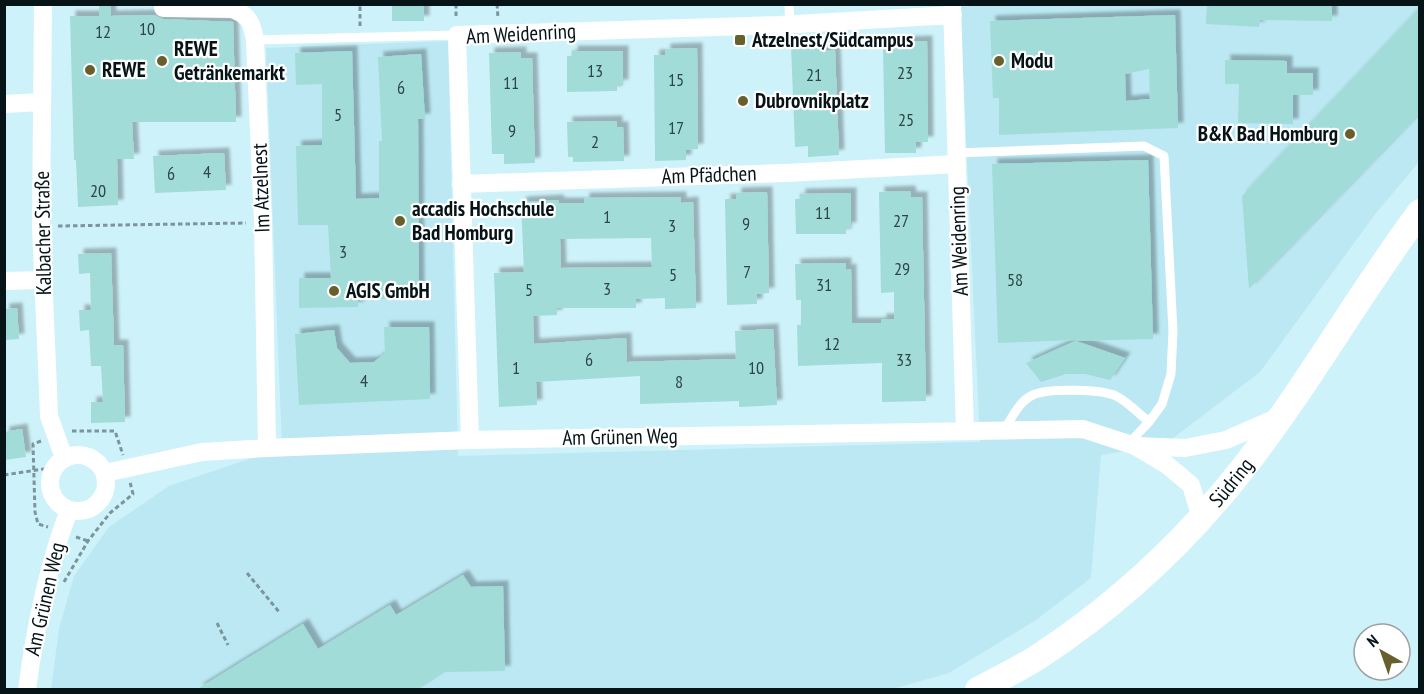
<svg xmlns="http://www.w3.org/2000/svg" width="1424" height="694" font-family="'PT Sans Narrow',sans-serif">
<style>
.built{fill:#bbe8f3}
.building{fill:#a1dcd8;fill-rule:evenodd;filter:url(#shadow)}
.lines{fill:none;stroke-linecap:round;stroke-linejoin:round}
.path{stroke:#7b959b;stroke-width:3;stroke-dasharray:4.5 3;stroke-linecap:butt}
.service{stroke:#fff;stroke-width:9}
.minor{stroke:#fff;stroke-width:18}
.secondary{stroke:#fff;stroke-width:26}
.poi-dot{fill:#67602d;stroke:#fff;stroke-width:2}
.labels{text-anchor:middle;stroke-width:4.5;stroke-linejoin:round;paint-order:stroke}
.number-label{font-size:18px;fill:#2e4647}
.street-label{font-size:21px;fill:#071417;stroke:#fff}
.poi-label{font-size:21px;font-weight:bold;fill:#071417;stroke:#fff;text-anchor:start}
</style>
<defs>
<filter id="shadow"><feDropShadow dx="5.5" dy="-5.5" stdDeviation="1.5" flood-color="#0004"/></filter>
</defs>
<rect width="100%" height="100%" fill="#cef2fa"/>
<!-- built -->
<path class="built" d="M960 5H1419V162L1376 213 1260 372 1164 445 1101 455 1091 578 1036 620 949 673 889 690H51L59 629 74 576 109 527 169 486 282 448 266 48 448 41 458 456 980 442Z"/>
<!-- building -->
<path class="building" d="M99 4H110L111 16 154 15 163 19 233 22 236 122H132L134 159H117L118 205 78 207 76 160H74L70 16H99Z
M392 4H424V21H392Z
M1207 4H1332V21L1260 20 1259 27 1206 24Z
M1419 9V114L1249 289 1242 196Z
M1175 15 1178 128 999 135V98H993L990 21ZM1149 69 1150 99 1126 101 1125 74Z
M927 41 928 142H916V153H885L883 48H895V42Z
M823 44 824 51 835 50 839 155 808 157V146L795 147 791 46Z
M697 48 698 149 686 150V160L655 161 654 55H665V49Z
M352 51 356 199 379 198V141H382L378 57 421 54 425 119H418L419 299H358V307L299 308V278H331L328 225H298L296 146 322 145V84L296 85 295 53Z
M572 51H623V85H617V91L567 92V56H572Z
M521 52V58H532L535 163 504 164V154H492L489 53Z
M1225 60 1287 61V73H1313V95H1293V124L1238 123 1239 84H1225Z
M617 121V127H623L624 161 573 162V157H568L567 122Z
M224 153 226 190 155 193 153 156Z
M1148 160 1153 339 1076 341 1125 358 1110 380 1085 374H1066L1041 382 1026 363 1077 340 998 343 992 164Z
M910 191 911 197H922L926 401 882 402V363L798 366 797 325H801V300H796L795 264 846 263V270L851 269 852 323H881V319H894V292L881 293 879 192Z
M767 192 769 293 757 294V304L727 305 725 199H736V193Z
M851 193V228H846V234H796L795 199H800V194Z
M681 197V203L693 202 696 308 665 309V298L636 299V308H557V315L533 316 534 344 626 338 627 362 736 359 735 331 773 329 777 405 739 407V401L640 404V376L536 382 537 405 499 407 494 273 524 272 521 202 558 200 559 203H584V198ZM651 238 652 267 561 268 560 239Z
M111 253 114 345H123L125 422 91 423V402H103L101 366H91L89 330 80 331 79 310H91L90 273 79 274 78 254Z
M17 308 19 339 4 340V309Z
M384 327H429L430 399 299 405 295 334 334 330 337 348 350 363 374 362 385 353Z
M22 429 26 457 4 460V432Z
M463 575 471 587 503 586 505 671 445 672 417 690H196L303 624 318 649 390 605 396 615Z"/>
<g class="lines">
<!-- path -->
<path class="path" d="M456 4V19
M497 4 498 18
M360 26V4
M58 226 246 223
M72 431H115L123 455
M41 441 33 444 35 512 38 524 48 527
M4 475 50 468
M76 537 88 541
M247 573 280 613
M64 582 88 541 110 513 133 494 130 482
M217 623 228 645"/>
<!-- service -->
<path class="service" d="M789 4 790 24
M255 40 457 35
M956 153 1144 146 1164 156 1173 331 1171 374 1162 404 1149 422 1128 444
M1004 430C1012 418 1019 401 1033 395 1047 388 1102 389 1116 396 1128 402 1139 414 1149 422"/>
<!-- minor -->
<path class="minor" d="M43 4 41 227 48 389 49 416 64 458
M952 4 965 431
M163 8 232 9C249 15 252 23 255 40L263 222 267 448
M4 104 42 102
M461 184 786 173 957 164
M4 281 43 280
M470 440 457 35 779 25 953 15
M1137 446 1185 448 1226 440 1281 416
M50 483a28 28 0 1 1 56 0a28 28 0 1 1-56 0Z
M105 473 202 452 267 448 470 440 1083 429 1135 446 1167 465 1191 485 1201 518
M27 690C35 628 47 568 69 510"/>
<!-- secondary -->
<path class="secondary" id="s1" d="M978 690C998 679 1019 669 1038 657 1116 606 1187 540 1244 467 1308 385 1358 295 1420 212"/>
</g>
<!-- markers -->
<g class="poi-dot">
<rect x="734" y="34" width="12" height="12" rx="3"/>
<circle cx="162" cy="61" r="6"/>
<circle cx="999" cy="61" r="6"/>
<circle cx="90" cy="70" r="6"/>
<circle cx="743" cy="101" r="6"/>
<circle cx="1350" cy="134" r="6"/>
<circle cx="400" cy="221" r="6"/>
<circle cx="334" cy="291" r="6"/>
</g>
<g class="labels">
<!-- number labels -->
<g class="number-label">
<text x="147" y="35">10</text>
<text x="103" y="38">12</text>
<text x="595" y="77">13</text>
<text x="905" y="79">23</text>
<text x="814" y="81">21</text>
<text x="676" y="86">15</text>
<text x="511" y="89">11</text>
<text x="401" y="94">6</text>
<text x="338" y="121">5</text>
<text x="906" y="126">25</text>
<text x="676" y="134">17</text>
<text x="512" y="137">9</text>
<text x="595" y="148">2</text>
<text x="207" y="178">4</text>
<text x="171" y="180">6</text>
<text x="98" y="197">20</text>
<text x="823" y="219">11</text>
<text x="607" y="223">1</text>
<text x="901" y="227">27</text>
<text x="746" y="230">9</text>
<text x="672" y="232">3</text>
<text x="343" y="258">3</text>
<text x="902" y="275">29</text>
<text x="747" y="278">7</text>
<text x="673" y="281">5</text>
<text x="1015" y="286">58</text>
<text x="824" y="291">31</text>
<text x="607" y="295">3</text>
<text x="529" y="296">5</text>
<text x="832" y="350">12</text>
<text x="589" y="366">6</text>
<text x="904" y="366">33</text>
<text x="516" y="374">1</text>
<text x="756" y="374">10</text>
<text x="364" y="387">4</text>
<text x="679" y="388">8</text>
</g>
<!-- street labels -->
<g class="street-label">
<text transform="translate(521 34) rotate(-3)" y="7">Am Weidenring</text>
<text transform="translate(709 175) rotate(-2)" y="7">Am Pfädchen</text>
<text transform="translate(261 188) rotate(-92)" y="7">Im Atzelnest</text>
<text transform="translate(43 233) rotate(-91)" y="7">Kalbacher Straße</text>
<text transform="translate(959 241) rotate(-92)" y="7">Am Weidenring</text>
<text transform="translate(620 437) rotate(-1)" y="7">Am Grünen Weg</text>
<text dy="7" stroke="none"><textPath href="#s1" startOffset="330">Südring</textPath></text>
<text transform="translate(45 599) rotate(-77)" y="7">Am Grünen Weg</text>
</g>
<!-- poi labels -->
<g class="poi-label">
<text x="752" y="47">Atzelnest/Südcampus</text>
<text x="174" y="56">REWE<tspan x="174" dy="24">Getränkemarkt</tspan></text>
<text x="1011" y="68">Modu</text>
<text x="102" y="77">REWE</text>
<text x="755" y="108">Dubrovnikplatz</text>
<text x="1338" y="141" text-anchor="end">B&amp;K Bad Homburg</text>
<text x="412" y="216">accadis Hochschule<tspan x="412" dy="24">Bad Homburg</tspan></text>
<text x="346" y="298">AGIS GmbH</text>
</g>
</g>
<!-- border -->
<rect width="1424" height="694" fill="none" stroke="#071417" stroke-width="12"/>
<!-- north arrow -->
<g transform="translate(1382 652) rotate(320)"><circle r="28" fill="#ffffff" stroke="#9ca1a2" stroke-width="1.5"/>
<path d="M0-4.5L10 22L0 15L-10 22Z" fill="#67602d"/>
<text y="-9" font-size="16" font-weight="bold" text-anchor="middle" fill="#071417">N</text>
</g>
</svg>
